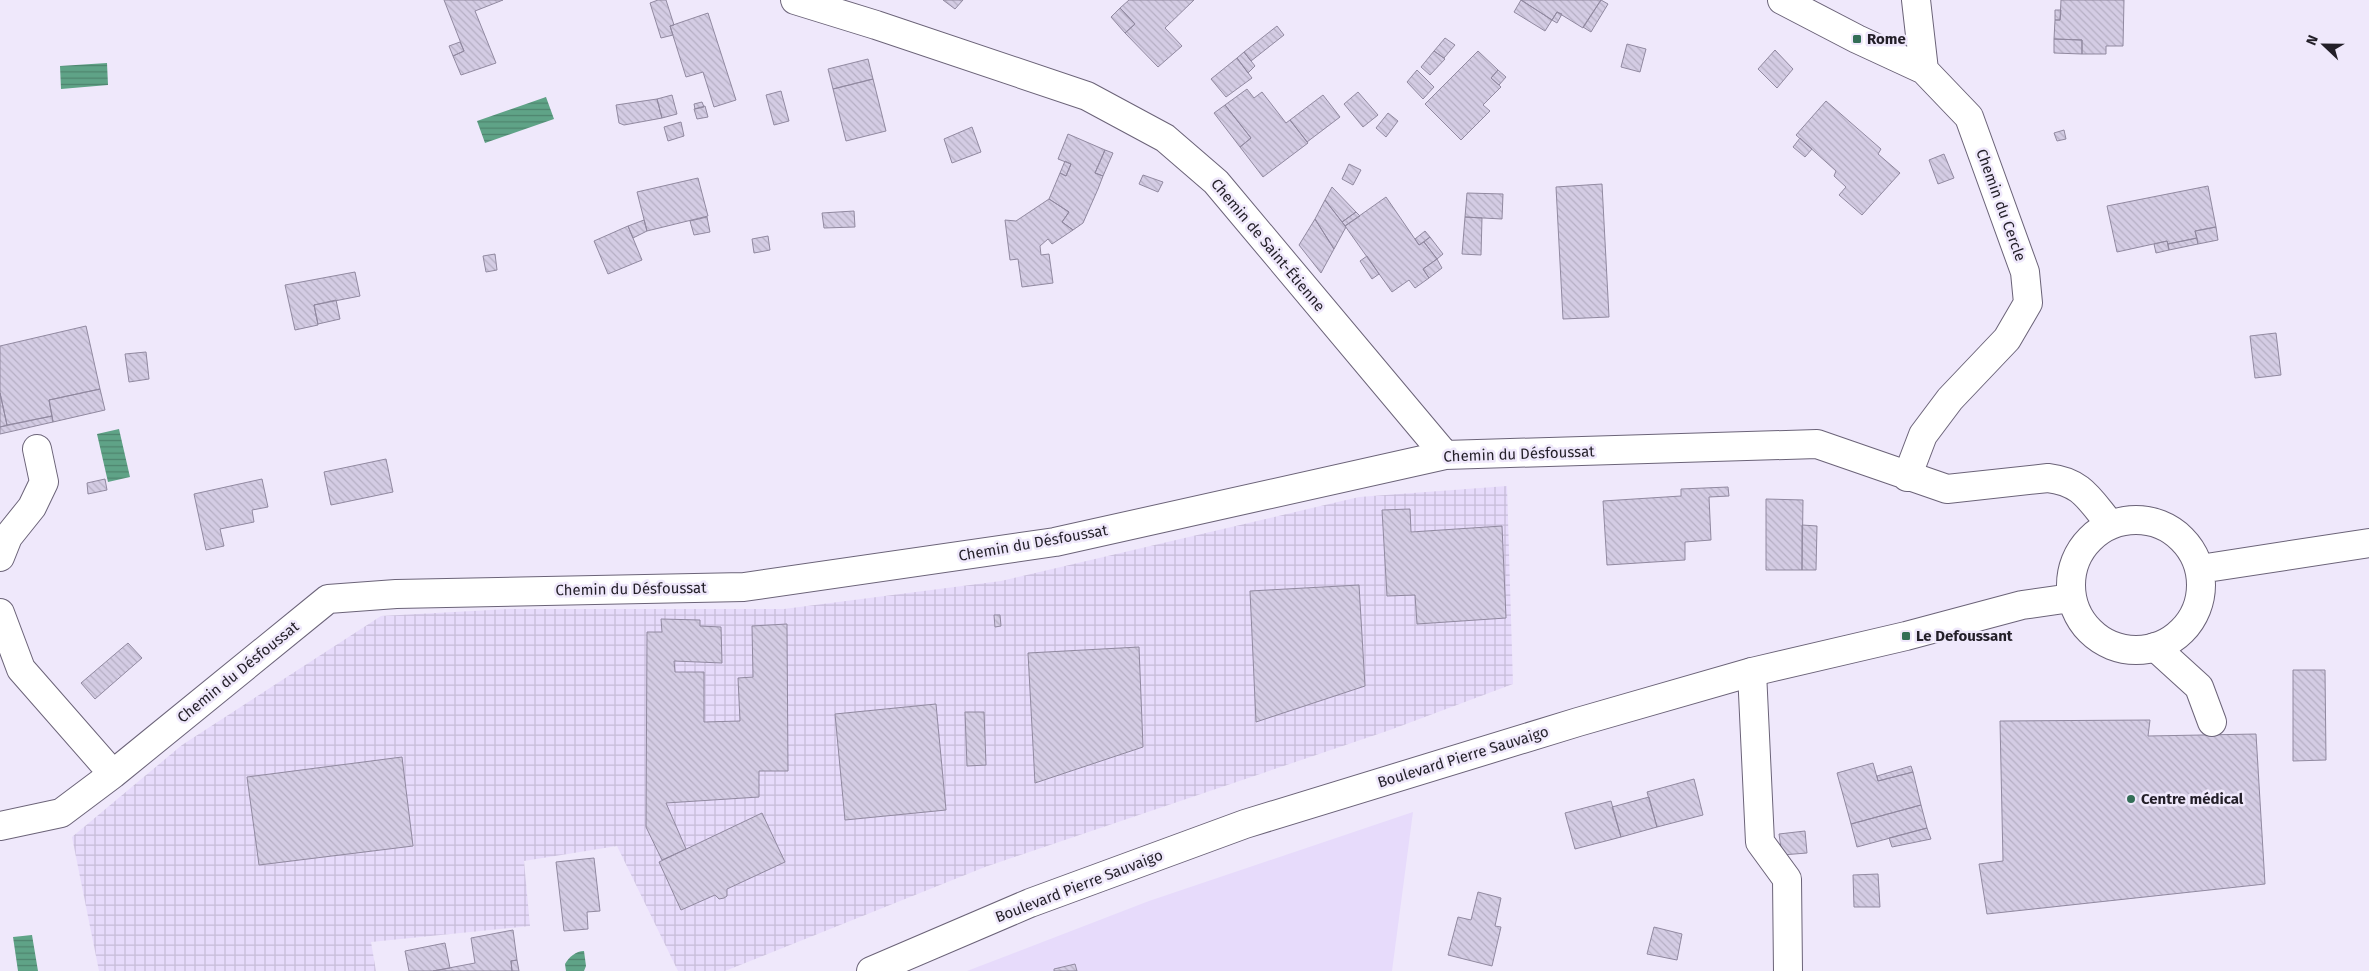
<svg xmlns="http://www.w3.org/2000/svg" width="2369" height="971" font-family="'Fira Sans',sans-serif">
<style>
.built{fill:#e7dbfb}
.industrial{fill:url(#industrial-grid)}
.water{fill:url(#water-rules)}
.building{fill:url(#building-back-hatch);stroke:#9189a0}
.lines{fill:none;stroke-linecap:round;stroke-linejoin:round}
.minor-casing{stroke:#6b6378;stroke-width:30}
.major-casing{stroke:#6b6378;stroke-width:30}
.minor{stroke:#fff;stroke-width:28}
.major{stroke:#fff;stroke-width:28}
.poi-dot{fill:#336e57;stroke:#efe8fb;stroke-width:2}
.labels{text-anchor:middle;stroke-width:5;stroke-linejoin:round;paint-order:stroke}
.poi-label{font-size:15px;font-weight:bold;fill:#231f28;stroke:#efe8fb;text-anchor:start}
.street-label{font-size:15px;fill:#231f28;stroke:#efe8fb}
</style>
<defs>
<pattern id="industrial-grid" width="8" height="8" patternUnits="userSpaceOnUse" patternTransform="scale(1.25)"><rect width="8" height="8" fill="#e7dbfb"/><path d="M0 4h8M4 0v8" fill="none" stroke="#c6bcd7"/></pattern>
<pattern id="water-rules" width="6" height="5" patternUnits="userSpaceOnUse" patternTransform="scale(1.25)"><rect width="6" height="5" fill="#5fa387"/><path d="M0 2.5h6" fill="none" stroke="#4e846e"/></pattern>
<pattern id="building-back-hatch" width="6" height="6" patternUnits="userSpaceOnUse" patternTransform="scale(1.25)"><rect width="6" height="6" fill="#d4cce4"/><path d="M-1 5l2 2M0 0l6 6M5-1l2 2" fill="none" stroke="#b6afc4"/></pattern>
</defs>
<rect width="100%" height="100%" fill="#efe8fb"/>
<!-- built -->
<path class="built" d="M1413 812 1392 971H967L1149 901Z"/>
<!-- industrial -->
<path class="industrial" d="M1507 486 1513 684 1390 730 985 867 725 971H678L617 846 524 861 530 926 371 942 376 971H99L72 837 182 745 381 616 509 609H784L1001 581 1359 497Z"/>
<!-- water -->
<path class="water" d="M107 63 108 85 61 89 60 66Z
M546 97 554 119 485 143 477 121Z
M119 429 130 477 108 482 97 434Z
M32 935 38 971H18L13 937Z
M584 951 586 966 584 971H566L565 964C569 957 576 951 584 951Z"/>
<!-- building -->
<path class="building" d="M444 0H503L475 11 496 63 461 75 453 56 464 51Z
M658 0H666L674 25 670 26 673 35 661 38 650 3Z
M943 0H963L955 9Z
M1129 0H1194L1165 28 1182 46 1158 67 1125 33 1135 24 1120 8Z
M1521 0H1601L1583 28 1557 12 1552 20Z
M1521 0 1552 20 1545 31 1514 12Z
M1601 0 1608 4 1591 32 1583 27Z
M2061 0H2124L2123 46H2106V54H2082V40L2054 39 2055 20H2060Z
M1120 8 1135 24 1125 33 1111 17Z
M2055 10H2061L2060 20H2055Z
M1557 12 1562 14 1557 23 1552 20Z
M708 13 736 100 714 107 703 72 686 77 670 26Z
M1277 26 1284 35 1251 61 1244 52Z
M1445 38 1455 45 1444 58 1434 51Z
M2054 39 2082 40V54L2054 53Z
M460 42 464 51 453 56 449 46Z
M1627 44 1646 49 1640 72 1621 67Z
M1775 50 1793 69 1777 88 1758 69Z
M1434 51 1445 59 1430 75 1421 67Z
M1478 51 1498 70 1491 78 1501 87 1483 105 1490 111 1461 140 1425 104Z
M1244 52 1255 66 1248 73 1237 58Z
M1237 58 1252 78 1226 97 1211 79Z
M868 59 873 79 833 89 828 69Z
M1417 70 1434 87 1423 99 1407 82Z
M1498 70 1506 77 1499 85 1491 78Z
M873 79 886 131 846 141 833 89Z
M1247 89 1254 98 1262 92 1286 123 1290 120 1308 143 1263 177 1240 147 1251 138 1225 105Z
M781 91 789 121 774 125 766 95Z
M1358 92 1378 115 1363 127 1344 104Z
M672 95 677 114 662 118 657 99Z
M1323 95 1340 117 1307 142 1290 120Z
M657 99 662 118 624 125 619 123 616 105Z
M1826 101 1881 149 1878 154 1900 173 1862 215 1839 195 1846 187 1834 176 1836 171 1796 135Z
M702 102 704 107 695 109 694 104Z
M1225 105 1251 138 1240 147 1214 113Z
M705 106 708 117 697 119 694 109Z
M1388 113 1398 121 1386 137 1376 128Z
M681 122 684 136 668 141 664 127Z
M972 127 981 152 952 163 944 139Z
M2064 130 2066 139 2057 141 2054 133Z
M1068 134 1105 150 1095 173 1103 176 1098 189 1083 223 1073 230 1062 222 1069 212 1049 199 1060 173 1066 176 1071 164 1058 159Z
M1800 138 1812 149 1805 157 1793 147Z
M1105 150 1113 153 1103 176 1095 173Z
M1944 154 1954 178 1938 184 1929 160Z
M1065 161 1071 164 1066 176 1060 173Z
M1349 164 1361 170 1353 185 1342 179Z
M1143 175 1163 182 1158 192 1139 184Z
M698 178 708 216 647 231 637 192Z
M1602 184 1609 317 1563 319 1556 187Z
M2208 186 2216 227 2195 231 2197 238 2168 244 2167 241 2117 252 2107 206Z
M1332 187 1356 212 1342 222 1325 200Z
M1467 193 1503 194 1502 219 1465 217Z
M1386 197 1419 245 1424 242 1437 259 1423 269 1429 278 1415 288 1409 280 1392 292 1345 226Z
M1049 199 1069 212 1062 222 1073 230 1052 244 1048 239 1040 246 1041 255 1049 254 1053 283 1022 287 1018 259 1010 260 1005 220 1016 221Z
M1325 200 1346 227 1334 249 1315 219Z
M854 211 855 227 824 228 822 213Z
M1356 212 1360 216 1345 226 1342 222Z
M707 217 710 232 694 235 690 221Z
M1465 217 1482 218 1481 255 1462 254Z
M1315 219 1334 249 1321 273 1299 245Z
M644 220 647 231 633 238 628 226Z
M628 226 642 260 608 274 594 241Z
M2216 227 2218 240 2198 244 2195 231Z
M1425 231 1430 237 1419 245 1415 239Z
M768 236 770 250 754 253 752 239Z
M1430 237 1443 254 1437 259 1424 242Z
M2197 238 2198 244 2169 250 2168 244Z
M2167 241 2169 250 2156 253 2154 244Z
M495 254 497 270 486 272 483 256Z
M1367 256 1379 274 1372 279 1360 261Z
M1437 259 1442 268 1429 278 1423 269Z
M355 272 360 296 314 305 318 325 295 330 285 285Z
M336 300 340 319 318 324 314 305Z
M86 326 100 389 49 400 52 416 7 425 0 393V346Z
M2276 333 2281 375 2255 378 2250 336Z
M146 352 149 379 129 382 125 354Z
M100 389 105 410 53 422 49 400Z
M0 393 7 425 0 427Z
M52 416 53 422 0 434V427Z
M386 459 393 492 331 505 324 472Z
M105 479 107 490 88 494 87 483Z
M262 479 268 507 252 510 254 522 220 529 224 546 206 550 194 494Z
M1728 487 1729 496 1709 497 1711 540 1685 542V560L1607 565 1603 501 1681 496V489Z
M1766 499 1803 500 1802 570H1766Z
M1410 509 1411 532 1502 526 1506 618 1417 624 1415 595 1387 596 1382 510Z
M1802 525 1817 526 1816 570H1802Z
M1359 585 1365 686 1256 722 1250 591Z
M994 615H1000L1001 626 995 627Z
M661 619 700 620V626L721 627 722 663 674 661 675 672H704V722L740 721 738 678 753 677 752 626 787 624 788 771H759V797L666 803 686 849 662 860 646 827 647 632H662Z
M128 643 142 658 95 699 81 683Z
M1139 647 1143 747 1035 783 1028 653Z
M2293 670H2325L2326 760 2293 761Z
M936 704 946 810 845 820 835 714Z
M965 712H984L986 765 967 766Z
M2150 720 2148 736 2256 734 2265 884 1987 914 1979 864 2003 861 2000 721Z
M402 757 413 846 259 865 247 777Z
M1873 763 1878 781 1913 772 1921 805 1851 824 1837 773Z
M1911 766 1913 772 1878 781 1877 776Z
M1694 779 1703 815 1657 827 1647 792Z
M1649 797 1657 827 1621 837 1612 807Z
M1611 801 1621 837 1575 849 1565 813Z
M1921 805 1927 828 1857 847 1851 824Z
M762 813 785 862 727 889V896L724 898 719 899 715 895 681 910 659 862Z
M1927 828 1931 839 1892 847 1889 838Z
M1805 831 1807 853 1782 855 1779 834Z
M594 858 600 911 587 912 588 929 564 931 556 862Z
M1878 874 1880 907H1854L1853 875Z
M1478 892 1501 898 1495 926 1501 927 1492 966 1448 955 1458 917 1471 920Z
M1654 927 1682 934 1677 960 1647 954Z
M513 930 517 960 511 961 512 971H433L475 963 471 938Z
M445 943 450 968 433 971H409L405 951Z
M517 960 519 971H512L511 961Z
M1075 964 1077 971H1054V969Z"/>
<g class="lines">
<defs>
<path id="minor" d="M795 0 876 25 1087 96 1165 138 1216 182 1445 455
M1782 0 1857 39 1924 70 1969 117 2025 272 2028 303 2007 339 1950 399 1923 435 1907 477
M1916 0 1924 70
M0 557 8 537 32 507 44 482 37 449
M0 613 21 669 113 774
M2155 647 2199 687 2212 722
M1752 672 1760 842 1787 879 1788 971
M0 826 61 813 113 774 328 599 396 594 744 587 1055 542 1445 455 1817 444 1947 489 2048 478C2082 482 2089 499 2110 524"/>
<path id="major" d="M2071 585a65 65 0 1 1 130 0a65 65 0 1 1-130 0Z
M2200 569 2369 543
M871 971 1030 903 1245 824 1578 722 1752 672 1906 636 2022 605 2071 598"/>
</defs>
<!-- minor casing -->
<use href="#minor" class="minor-casing"/>
<!-- major casing -->
<use href="#major" class="major-casing"/>
<!-- minor -->
<use href="#minor" class="minor"/>
<!-- major -->
<use href="#major" class="major"/>
</g>
<!-- markers -->
<g class="poi-dot">
<rect x="1852" y="34" width="10" height="10" rx="2.5"/>
<rect x="1901" y="631" width="10" height="10" rx="2.5"/>
<circle cx="2131" cy="799" r="5"/>
</g>
<g class="labels">
<!-- poi labels -->
<g class="poi-label">
<text x="1867" y="44">Rome</text>
<text x="1916" y="641">Le Defoussant</text>
<text x="2141" y="804">Centre médical</text>
</g>
<!-- street labels -->
<g class="street-label">
<text transform="translate(2001 205) rotate(70)" y="5">Chemin du Cercle</text>
<text transform="translate(1268 245) rotate(50)" y="5">Chemin de Saint-Étienne</text>
<text transform="translate(1519 454) rotate(-2)" y="5">Chemin du Désfoussat</text>
<text transform="translate(1033 543) rotate(-10)" y="5">Chemin du Désfoussat</text>
<text transform="translate(631 589) rotate(-1)" y="5">Chemin du Désfoussat</text>
<text transform="translate(238 672) rotate(-39)" y="5">Chemin du Désfoussat</text>
<text transform="translate(1463 757) rotate(-17)" y="5">Boulevard Pierre Sauvaigo</text>
<text transform="translate(1079 886) rotate(-21)" y="5">Boulevard Pierre Sauvaigo</text>
</g>
</g>
<!-- north arrow -->
<g transform="translate(2324 45) rotate(292)" stroke="#efe8fb" stroke-width="4" paint-order="stroke">
<path d="M0-4L9 19L0 12L-9 19Z" fill="#231f28"/>
<text y="-8" font-size="14" font-weight="bold" text-anchor="middle" fill="#231f28">N</text>
</g>
</svg>
